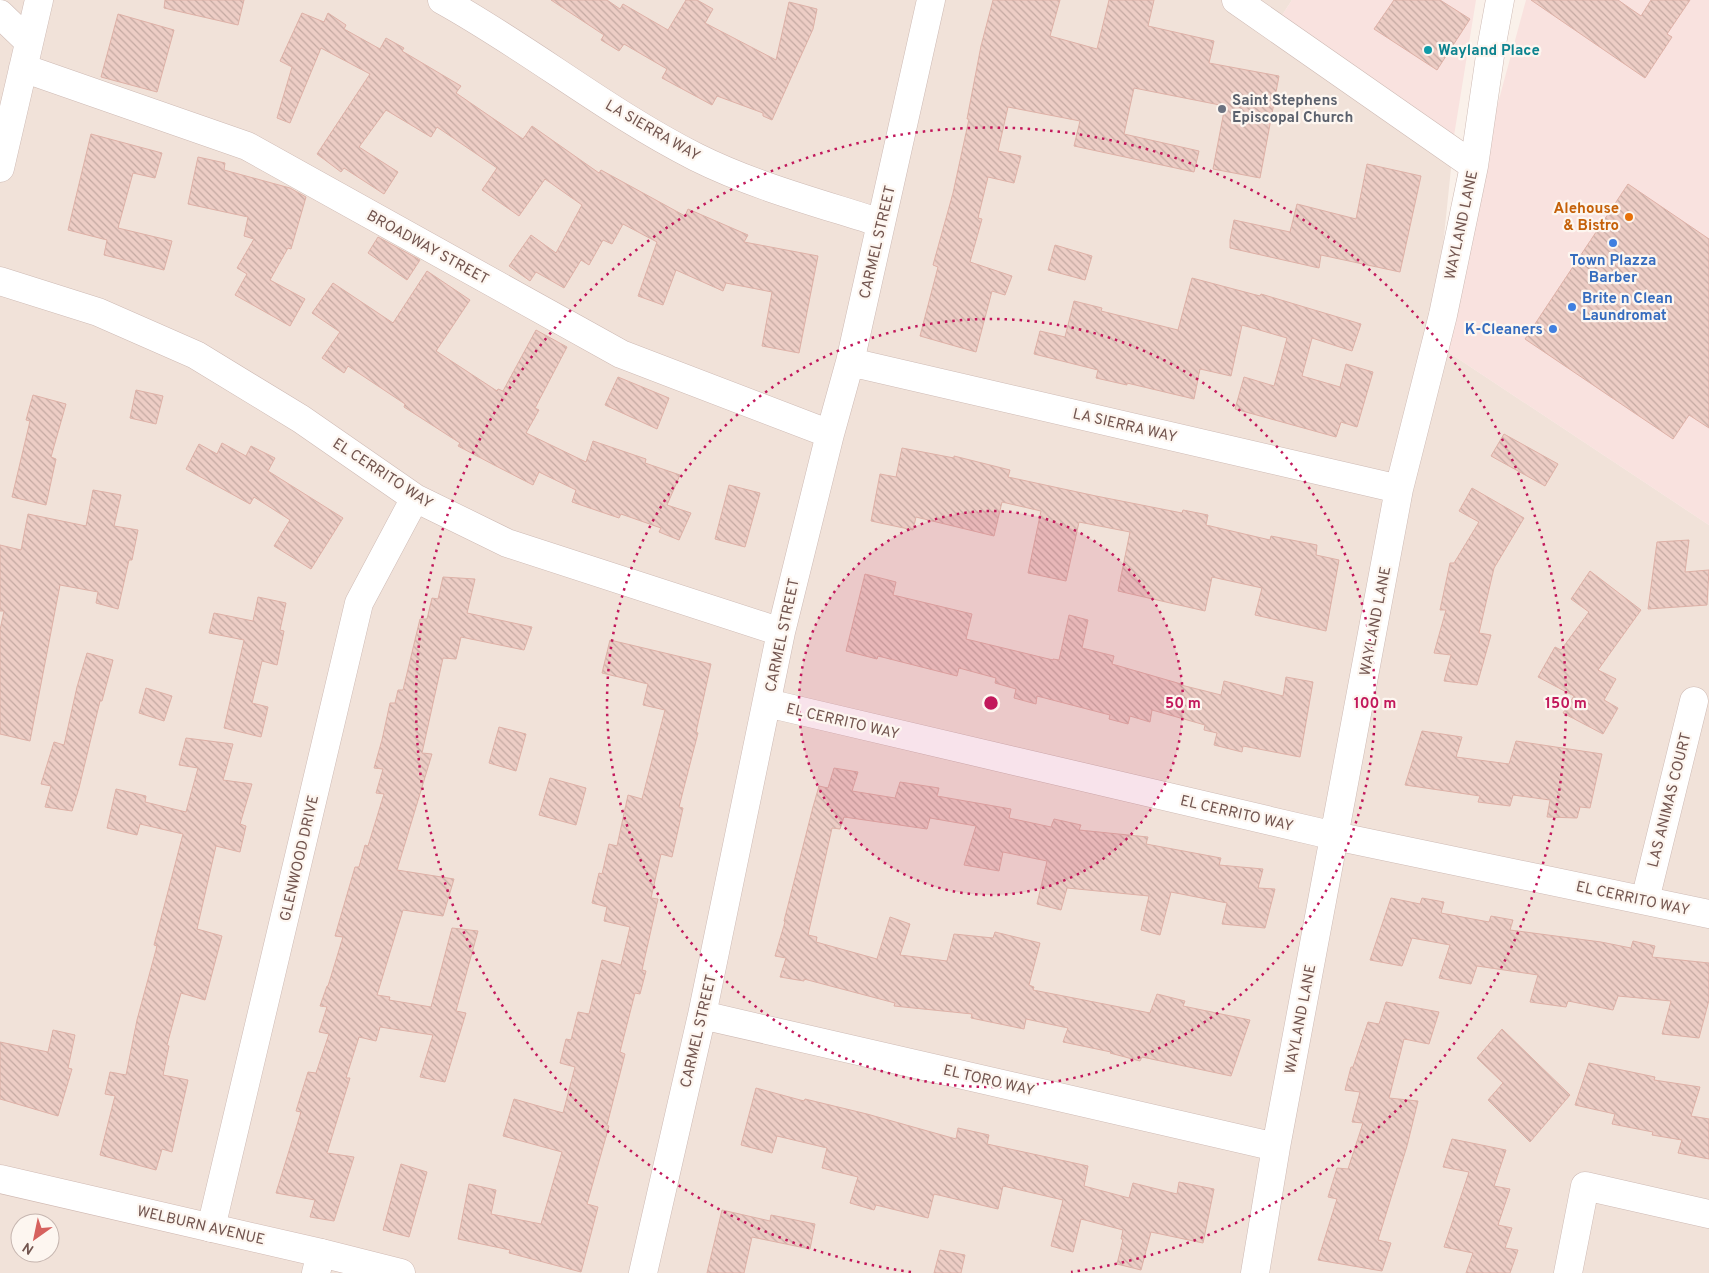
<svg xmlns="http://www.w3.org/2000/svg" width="1709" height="1273" font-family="Overpass,sans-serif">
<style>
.residential{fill:#f1e2d9;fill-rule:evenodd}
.commercial{fill:#f9e2df}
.building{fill:url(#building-back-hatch);stroke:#deb1a7}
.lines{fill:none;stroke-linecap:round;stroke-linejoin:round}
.street-casing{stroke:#cebab4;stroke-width:29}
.secondary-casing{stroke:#d0b9b2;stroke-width:29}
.street{stroke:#fff;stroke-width:28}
.secondary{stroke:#fff;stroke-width:28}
.ring{fill:none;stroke:#c2185b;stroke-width:2.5;stroke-dasharray:2.5 5}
.culture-dot{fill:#0f9aa8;stroke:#fdf6f0;stroke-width:2}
.worship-dot{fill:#6b7280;stroke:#fdf6f0;stroke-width:2}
.food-dot{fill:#e8710a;stroke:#fdf6f0;stroke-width:2}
.shop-dot{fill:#3f7fe0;stroke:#fdf6f0;stroke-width:2}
.labels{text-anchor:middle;stroke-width:4.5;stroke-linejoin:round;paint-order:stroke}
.culture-label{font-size:15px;font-weight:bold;fill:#0d838f;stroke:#fdf6f0;text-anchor:start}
.worship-label{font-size:15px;font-weight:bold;fill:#5b616d;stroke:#fdf6f0;text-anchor:start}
.street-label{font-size:15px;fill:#735650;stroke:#fdf6f0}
.food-label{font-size:15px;font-weight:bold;fill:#c56008;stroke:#fdf6f0;text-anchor:end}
.shop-label{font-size:15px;font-weight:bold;fill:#366cbe;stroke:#fdf6f0}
.centre{fill:#c2185b;stroke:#fdf6f0;stroke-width:2.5}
.ring-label{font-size:15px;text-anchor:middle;font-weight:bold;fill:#c2185b;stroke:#fdf6f0;stroke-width:4.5;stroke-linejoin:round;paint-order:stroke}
</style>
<defs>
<pattern id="building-back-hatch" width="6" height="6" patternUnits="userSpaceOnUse" patternTransform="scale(1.25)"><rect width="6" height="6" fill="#edcdc5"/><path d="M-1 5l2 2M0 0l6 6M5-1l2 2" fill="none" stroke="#c4a9a2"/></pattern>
</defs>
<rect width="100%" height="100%" fill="#faf1ea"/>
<!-- residential -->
<path class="residential" d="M0 0H1292L1275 26 1452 159 1433 342 1709 525V1273H0ZM20 1223H50V1253H20Z"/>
<!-- commercial -->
<path class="commercial" d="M1292 0H1476L1453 142 1275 26Z
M1526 0H1709V525L1433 342Z"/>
<!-- building -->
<path class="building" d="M165 0H244L238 25 164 8Z
M551 0H607L620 9 623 4 668 30 686 0H697L713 9 705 23 776 60 789 2 817 9 813 29 772 120 763 116V113L717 96 712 105 662 78 667 69 624 44 619 51 601 40 604 35Z
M993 0H1060L1050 36 1097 49 1109 0H1154L1148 26 1214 41 1209 63 1279 76 1260 178 1213 169 1225 106 1134 88 1124 134 1199 151 1194 172 1074 146 1080 121 1008 107 998 151 1021 156 1014 183 988 177 978 218 982 219 970 262 1012 276 1005 295 992 291 976 352 920 336 938 267 933 265 953 193 969 119H967L981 46Z
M1394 0H1440L1470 19 1437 70 1374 29Z
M1531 0H1618L1641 16 1651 0H1690L1667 34 1672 37 1645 78Z
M302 13 324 22 328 13 346 25 344 29 380 49 386 38 404 48 402 51 461 86 456 93 523 139 532 126 599 173 601 170 685 216 688 209 748 235 744 242 818 256 799 353 762 346 772 292 726 283 723 291 676 270 663 305 638 296 657 242 623 224 612 244 603 240 589 265 581 260 564 288 536 272 530 281 509 266 531 235 556 253 582 205 545 179 519 216 482 190 497 168 437 127 431 137 386 110 359 147 398 172 384 194 344 168 341 172 317 154 370 74 321 48 290 123 277 118 292 67 280 61Z
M118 14 174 30 157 92 101 77Z
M91 134 162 153 155 178 133 173 118 228 172 241 164 270 104 255 107 240 68 230Z
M198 157 225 163 224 170 290 188 306 197 291 249 288 248 270 280 305 299 290 326 235 295 247 274 237 268 254 239 244 236 248 217 188 204Z
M1367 164 1421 176 1400 272 1321 255 1319 268 1230 248V240L1234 220 1290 232 1297 204 1356 219Z
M1628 184 1709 239V428L1689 415 1673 439 1525 339Z
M378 237 420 260 407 280 368 253Z
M1055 245 1092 256 1085 280 1048 270Z
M427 271 470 300 436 351 497 391 498 389 503 391 536 330 567 347 535 408 539 410 526 433 586 462 593 441 646 459 645 463 680 475 667 505 691 513 679 540 659 532 661 528 621 514 619 518 572 502 576 490 539 472 533 485 496 466 458 446 460 443 404 407 405 404 348 366 344 373 322 358 340 332 312 313 333 283 393 323Z
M1192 278 1260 296 1261 294 1361 324 1352 351 1312 338 1302 376 1340 387 1346 364 1373 372 1357 427 1341 422 1336 437 1235 409 1244 377 1274 386 1287 338 1242 325 1231 376 1200 369 1194 399 1127 383V385L1096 378 1098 370 1034 354 1040 331 1065 337 1074 301 1102 308 1101 311 1178 330Z
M618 377 669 398 657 429 605 405Z
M136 390 163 396 156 424 130 418Z
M33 395 66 404 51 457 56 459 46 505 12 497 30 421 26 420Z
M1504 434 1558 464 1545 486 1491 456Z
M222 443 246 456 251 446 275 458 268 471 343 518 311 569 274 546 290 520 254 497 250 504 186 469 199 444 217 454Z
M902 448 954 458V456L1010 470 1008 477 1096 496 1182 513 1183 510 1208 515 1206 525 1270 540 1271 536 1317 545 1316 555 1339 560 1326 631 1255 615 1262 588 1212 577 1205 611 1118 591 1130 532 1079 522 1066 581 1028 573 1041 511 1002 502 994 536 916 517 913 530 871 521 880 474 896 477Z
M729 485 760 493 745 547 715 539Z
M1472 488 1524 518 1494 568 1479 633 1491 635 1477 685 1444 681 1451 655 1434 653 1446 610H1440L1450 563H1454L1479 522 1459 511Z
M93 490 121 495 114 526 138 530 132 560H129L118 609 96 603 98 592 60 585 30 741 0 734V630L4 611H0V545L21 550 28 514 86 526Z
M1689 540 1685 572 1709 570 1707 605 1648 609 1657 542Z
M1590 571 1641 610 1598 670 1616 679 1604 700 1618 708 1603 734 1563 713 1574 696 1538 677 1555 647 1561 650 1589 612 1571 599Z
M865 574 896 582 893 595 972 614 966 639 1053 660V659L1059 660 1069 615 1088 620 1082 648 1114 656 1112 664 1181 684V685L1221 695 1224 681 1283 696 1286 677 1313 682 1300 757 1243 746 1242 752 1214 745 1217 733 1204 730 1205 725 1152 710 1150 722 1130 716 1128 724 1109 719 1110 715 1037 696 1036 704 1014 698 1016 689 995 683 996 678 959 668 957 676 878 656 877 659 846 651Z
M443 577 475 579 467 613 532 627 524 650 461 637 456 659 443 658 422 753 432 754 397 870 454 879 443 916 403 910 377 995 390 997 389 1000 431 1007 452 928 478 931 456 1011 466 1013 445 1082 420 1077 433 1035 380 1027 376 1041 359 1037 346 1078H350L327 1153 354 1157 334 1221 310 1217 315 1200 276 1193 301 1112 296 1111 308 1072 316 1073 329 1034 319 1032 327 1007 320 1006 327 986H328L343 937 335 936 355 867H359L365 845 368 846 384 794 376 793 383 769 374 768 382 740 390 703H395L398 690H403L420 619H427L432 598 438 599Z
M258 597 286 603 280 630 284 631 277 665 262 661 252 703 268 707 261 737 224 728 244 640 209 633 214 613 253 621Z
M610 640 711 664 696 732 698 733 679 807 683 808 672 857 661 854 651 898 658 899 642 970 646 971 640 994 635 993 620 1052 625 1054 607 1125 609 1126 587 1204 598 1207 581 1272 509 1253 510 1250 458 1239 469 1184 496 1190 491 1214 541 1224 562 1152 503 1136 514 1099 563 1113 575 1067 560 1063 566 1039 571 1040 578 1012 589 1014 602 960 621 965 630 927 604 921 607 907 592 903 599 873 602 874 609 844 617 846 628 795 642 799 665 710 643 705 648 684 602 673Z
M87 653 113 660 102 701H100L79 788 72 811 45 807 51 786 41 784 54 742 64 745 77 687Z
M146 688 172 696 164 721 139 713Z
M499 727 526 734 516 771 489 763Z
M1422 731 1462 737 1456 757 1509 764 1516 741 1602 754 1590 808 1580 807 1577 818 1547 817 1550 800 1513 795 1510 806 1478 802 1480 796 1405 785Z
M186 738 233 744 223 780 252 784 240 824 246 826 240 852 216 846 197 929 222 936 205 1000 181 993 167 1045 169 1046 163 1075 188 1080 172 1152 162 1149 156 1170 100 1155 115 1096 105 1094 110 1072 126 1075 137 1020 157 946 154 945 183 834 140 824 137 835 107 828 116 789 146 796 145 802 186 812 198 768 179 765Z
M834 768 858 772 852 791 895 798 900 782 939 788 937 796 1011 809 1009 818 1051 827 1054 819 1081 825 1079 830 1148 837 1146 844 1221 858 1219 865 1263 869 1258 888 1275 889 1265 928 1222 924 1227 903 1171 892 1160 935 1141 930 1149 896 1067 888 1061 910 1037 904 1047 861 1003 852 999 871 964 865 976 826 930 818 927 829 844 817 840 829 832 828 808 935 817 937 816 942 877 959 890 917 910 924 900 955 947 961 954 934 993 938 995 932 1040 943 1029 985 1034 987 1033 990 1150 1013 1157 994 1185 1001 1183 1006 1250 1020 1231 1076 1142 1057 1140 1061 1110 1053 1111 1052 1063 1042 1068 1028 1026 1019 1024 1029 971 1018 972 1014 894 1006 895 1003 804 979V981L780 977 786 958 775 956 785 922 784 921 813 807 819 786 828 788Z
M550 778 586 788 576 825 539 815Z
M1391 898 1420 904 1422 898 1444 902 1441 913 1489 922 1491 916 1513 920 1510 930 1601 942 1631 948 1633 941 1655 946 1652 957 1709 963V1000L1699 1038 1662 1034 1671 1001 1618 996 1613 1010 1568 1001 1566 1007 1530 1002 1538 975 1477 966 1471 984 1439 978 1450 945 1412 938 1402 966 1370 960Z
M1386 1002 1439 1012 1429 1044 1404 1039 1389 1098 1418 1101 1407 1146 1378 1240 1391 1243 1382 1271 1318 1260 1337 1199 1328 1197 1337 1168 1348 1169 1363 1123 1352 1122 1360 1092 1345 1090 1351 1067H1353L1368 1022 1379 1024Z
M1502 1029 1570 1095 1530 1142 1488 1100 1503 1083 1477 1058Z
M53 1030 75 1035 68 1068 72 1069 58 1116 0 1099V1042L48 1052Z
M1589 1063 1655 1077 1654 1080 1700 1087 1691 1116 1709 1119V1159L1678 1153 1682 1140 1652 1135 1653 1132 1612 1124 1615 1114 1575 1105Z
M756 1088 804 1101 805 1099 867 1114 956 1139 958 1128 989 1135 987 1144 1088 1166 1084 1186 1129 1198 1133 1183 1177 1194 1179 1182 1214 1189 1203 1243 1151 1232 1141 1270 1117 1264 1123 1239H1121L1123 1230 1081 1219 1073 1252 1051 1246 1063 1200 1003 1186 998 1209 934 1194 928 1218 876 1205 874 1210 850 1203 858 1177 822 1168 827 1148 777 1136 772 1153 741 1145Z
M1452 1139 1506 1150 1494 1186 1510 1189 1498 1225 1512 1228 1505 1248 1518 1250 1510 1273H1466L1473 1253 1444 1247 1469 1172 1443 1167Z
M401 1164 427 1172 409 1237 383 1230Z
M722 1210 770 1221 771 1215 815 1224 810 1249 752 1237 744 1273H707Z
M940 1250 965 1255 961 1273H934Z"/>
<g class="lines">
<defs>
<path id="street" d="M442 0C529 48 607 112 696 157 754 186 819 203 881 223
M1236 0 1474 166
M0 14 29 42
M23 68 247 146 621 354 830 434
M0 168 39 0
M0 281 98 312 196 355 301 419 415 498 507 543 781 632
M850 362 1399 489
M767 703 1335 836 1709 914
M1645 900 1694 701
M702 1015 1276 1147
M211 1228 359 603 415 498
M316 1273 321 1253
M643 1273 702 1015 781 632 830 434 850 362 931 0
M1255 1273 1276 1147 1399 489 1443 315 1474 166 1491 49 1500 0
M1568 1273 1585 1186 1709 1214"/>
<path id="secondary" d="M0 1179 321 1253 401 1273"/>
</defs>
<!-- street casing -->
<use href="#street" class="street-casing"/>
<!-- secondary casing -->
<use href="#secondary" class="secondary-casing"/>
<!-- street -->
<use href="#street" class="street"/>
<!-- secondary -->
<use href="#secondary" class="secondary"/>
</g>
<!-- distance rings -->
<circle cx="991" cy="703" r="192" fill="#c2185b" fill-opacity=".12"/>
<g class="ring">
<circle cx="991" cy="703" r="192"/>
<circle cx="991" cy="703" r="384"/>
<path d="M911 1272A575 575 0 1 1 1071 1272"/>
</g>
<!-- markers -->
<circle class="culture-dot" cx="1428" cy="50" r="5"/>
<circle class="worship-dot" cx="1222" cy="109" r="5"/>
<circle class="food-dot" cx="1629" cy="217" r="5"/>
<g class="shop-dot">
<circle cx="1613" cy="243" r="5"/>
<circle cx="1572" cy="307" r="5"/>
<circle cx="1553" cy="329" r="5"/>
</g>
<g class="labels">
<!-- culture labels -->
<g class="culture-label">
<text x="1438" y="55">Wayland Place</text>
</g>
<!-- worship labels -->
<g class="worship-label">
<text x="1232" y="105">Saint Stephens<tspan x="1232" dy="17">Episcopal Church</tspan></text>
</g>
<!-- street labels -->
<g class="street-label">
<text transform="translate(653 130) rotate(30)" y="5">LA SIERRA WAY</text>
<text transform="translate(1461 225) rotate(-78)" y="5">WAYLAND LANE</text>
<text transform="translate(877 242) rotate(-77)" y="5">CARMEL STREET</text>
<text transform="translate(428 247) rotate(29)" y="5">BROADWAY STREET</text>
<text transform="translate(1125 425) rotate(13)" y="5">LA SIERRA WAY</text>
<text transform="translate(383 473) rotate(33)" y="5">EL CERRITO WAY</text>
<text transform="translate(1375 621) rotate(-79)" y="5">WAYLAND LANE</text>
<text transform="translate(782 635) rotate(-78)" y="5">CARMEL STREET</text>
<text transform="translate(843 721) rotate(13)" y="5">EL CERRITO WAY</text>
<text transform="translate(1669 800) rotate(-76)" y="5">LAS ANIMAS COURT</text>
<text transform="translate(1237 813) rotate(13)" y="5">EL CERRITO WAY</text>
<text transform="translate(299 858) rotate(-77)" y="5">GLENWOOD DRIVE</text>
<text transform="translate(1633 898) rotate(12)" y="5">EL CERRITO WAY</text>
<text transform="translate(1300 1019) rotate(-79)" y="5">WAYLAND LANE</text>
<text transform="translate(698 1031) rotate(-77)" y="5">CARMEL STREET</text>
<text transform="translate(989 1080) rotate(13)" y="5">EL TORO WAY</text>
<text transform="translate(201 1225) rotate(13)" y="5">WELBURN AVENUE</text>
</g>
<!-- food labels -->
<g class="food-label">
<text x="1619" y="213">Alehouse<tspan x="1619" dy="17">&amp; Bistro</tspan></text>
</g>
<!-- shop labels -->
<g class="shop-label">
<text x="1613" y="265">Town Plazza<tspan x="1613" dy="17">Barber</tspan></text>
<text x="1582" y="303" text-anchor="start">Brite n Clean<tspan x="1582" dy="17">Laundromat</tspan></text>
<text x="1543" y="334" text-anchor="end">K-Cleaners</text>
</g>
</g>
<circle cx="991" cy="703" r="8" class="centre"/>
<g class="ring-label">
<text x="1183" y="708">50 m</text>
<text x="1375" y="708">100 m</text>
<text x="1566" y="708">150 m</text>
</g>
<!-- north arrow -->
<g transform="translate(35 1238) rotate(213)"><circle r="24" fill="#fdf6f0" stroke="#c6b6b0"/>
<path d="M0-4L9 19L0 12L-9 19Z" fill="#d6615e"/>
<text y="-8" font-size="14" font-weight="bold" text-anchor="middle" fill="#735650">N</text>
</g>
</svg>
